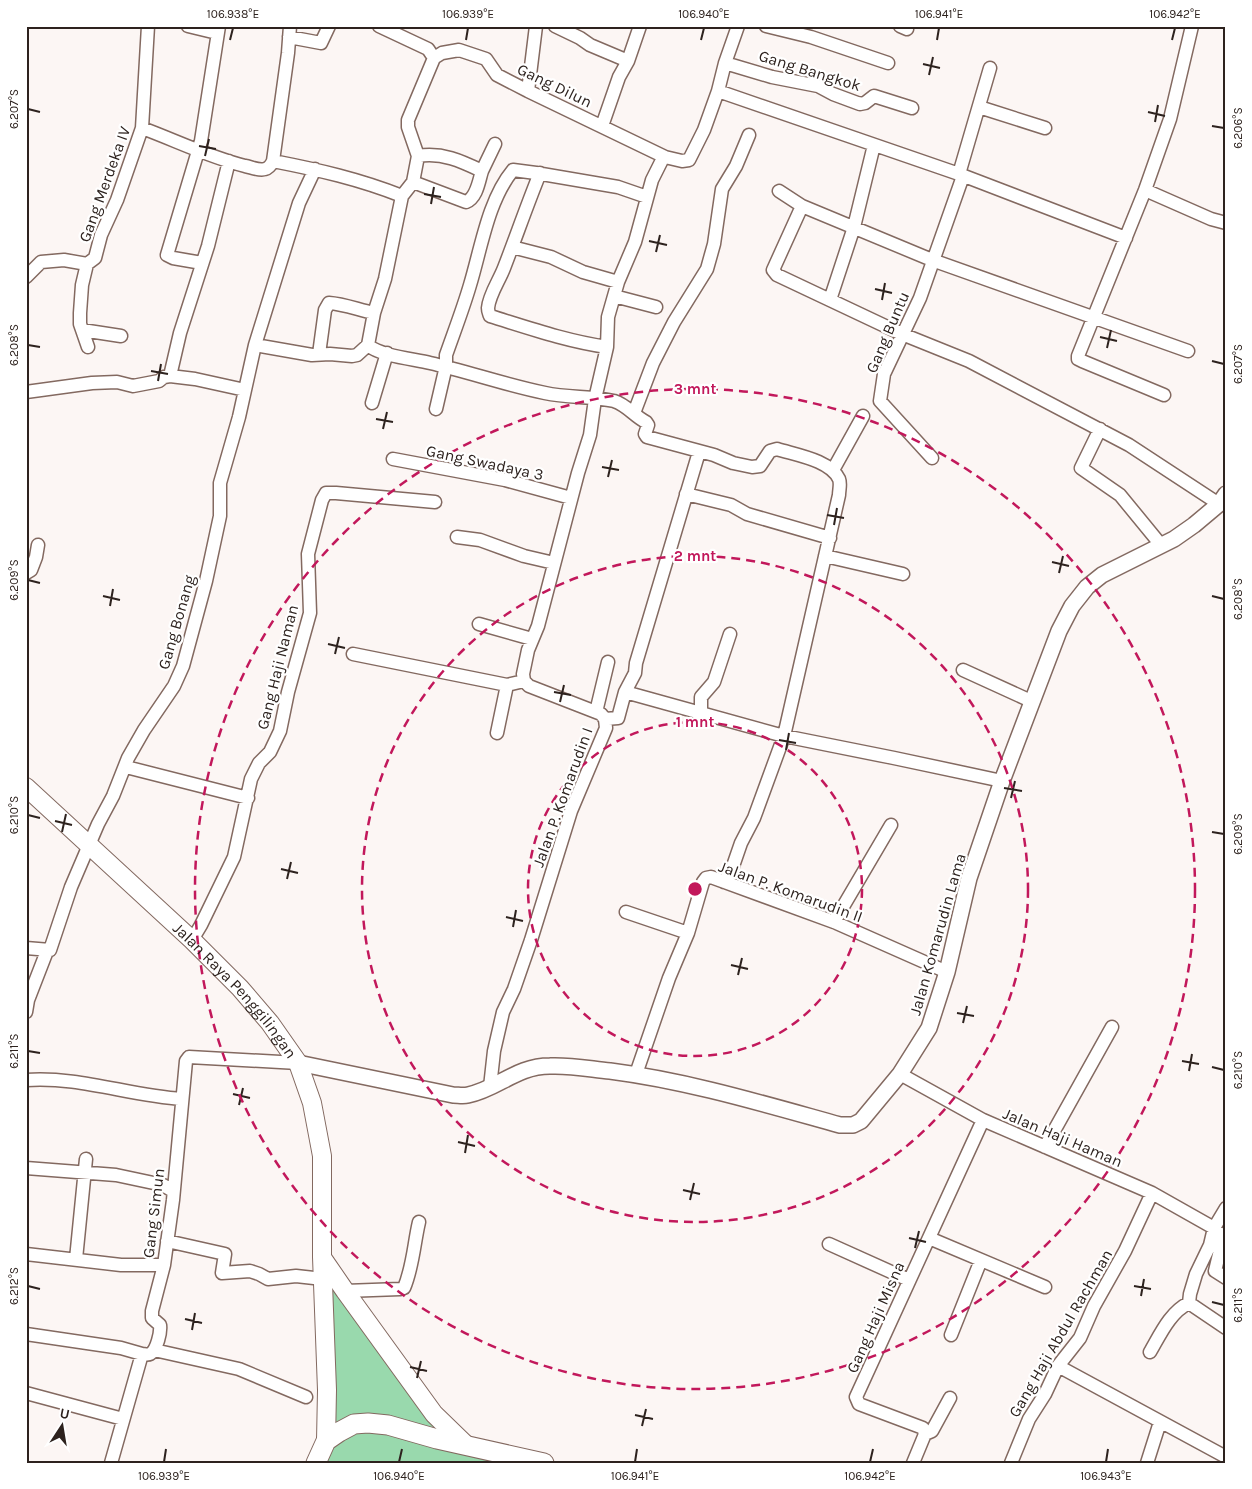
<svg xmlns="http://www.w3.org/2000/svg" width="1252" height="1489" font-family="Karla,sans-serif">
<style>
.green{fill:#99d9ad}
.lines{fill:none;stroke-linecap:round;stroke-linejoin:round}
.minor-casing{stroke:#836960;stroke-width:15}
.tertiary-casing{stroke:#836960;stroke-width:18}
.secondary-casing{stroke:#836960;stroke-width:20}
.primary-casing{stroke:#836960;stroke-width:21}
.minor{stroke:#fff;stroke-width:12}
.tertiary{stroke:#fff;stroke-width:15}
.secondary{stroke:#fff;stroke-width:18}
.primary{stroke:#fff;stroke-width:19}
.ticks{fill:none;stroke:#2d221e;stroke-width:2}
.ring{fill:none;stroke:#c2185b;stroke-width:2.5;stroke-dasharray:9 6}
.labels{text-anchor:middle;stroke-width:4.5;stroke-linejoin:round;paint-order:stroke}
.street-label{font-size:16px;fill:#2d221e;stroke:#fff}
.centre{fill:#c2185b;stroke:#fff;stroke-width:2.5}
.ring-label{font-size:15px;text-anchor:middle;font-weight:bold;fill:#c2185b;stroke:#fff;stroke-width:4.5;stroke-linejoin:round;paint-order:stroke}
.neatline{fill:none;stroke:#2d221e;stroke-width:2}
.ticks-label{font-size:12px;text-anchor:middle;fill:#2d221e}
</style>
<rect width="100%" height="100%" fill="#fcf6f4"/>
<!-- green -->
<path class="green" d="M322 1257 466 1445 544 1463H316L326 1441Z"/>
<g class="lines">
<defs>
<path id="minor" d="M188 26 217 33
M379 26 428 49 434 58
M555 26 580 38 590 45 628 61
M766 26 811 37 888 63
M900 26 907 29
M289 37 321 43 329 26
M434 58 442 53 459 50 486 59 497 75 528 91 665 157
M725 63 772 77 818 86 833 94 860 104 865 103 874 96 912 108
M528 91 536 26
M718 91 959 174 1126 238
M979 107 1045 128
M602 126 619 77 628 61 640 26
M142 128C177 141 209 157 245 166 251 167 259 171 265 169 269 168 271 165 273 161 319 170 359 179 402 196
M418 156C442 152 461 161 482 171L495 144
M273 161 288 53 290 26
M540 173C527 205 516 237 504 268 499 281 489 295 488 308 488 312 489 313 490 316 529 328 566 341 607 347
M959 174 990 68
M413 182 466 202C477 198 479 180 482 171
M1145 190 1211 219 1226 223
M779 191 802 206 932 260 1188 351
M802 206 773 270 777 275 902 334 969 361 1129 445 1219 504
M512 247 551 257 583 272 618 282
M202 263 173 258 167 255 201 141 219 26
M26 277 41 262 64 260 87 264
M614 296 656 307
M830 300 854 227 874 145
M82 330 121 336
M255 345 312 355 330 354 352 356 357 355 368 345
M368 345C380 356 414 359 430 363 469 372 506 385 545 393 568 398 591 396 614 401 627 405 634 416 646 422L648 425 645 434 647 437 714 455 733 463 752 467 760 466 770 451 777 449C796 455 830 460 839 479 841 484 839 490 839 495L784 736 754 818 741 843 732 869 724 882
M368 345 374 313 385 279 402 196 413 182 418 156 408 127V120L434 58
M88 347 80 324V313L82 285 87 264 95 258 101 235 117 200 142 128 148 26
M319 354 325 310 329 303C344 304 359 310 374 313
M170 376 180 333 208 246 229 161
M26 392 92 383 117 382 133 386 159 381 164 377 170 376 195 379 245 390
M1164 395 1082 361 1078 359V356L1145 190 1170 119 1192 26
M372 403 387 353
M436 409 446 366V355C454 332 463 309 470 285 481 249 488 200 513 170L536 173 618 187 647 197
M634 413 653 363 674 322 707 269 714 244 722 189 736 166 749 135
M1100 429 1081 468 1120 495 1161 545
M932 458 880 401 884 374 920 298 963 176
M393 459 505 480 571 498
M833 470 863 416
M686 494 731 505 747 514 830 538
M457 537 480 540 524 556 554 563
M825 556 903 574
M26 573 31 570 36 557 38 545
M479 624 532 639
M353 654 507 685 524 681
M963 670 1031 701
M625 692 784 736 894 758 1002 781
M596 712 608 662
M701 714V697L714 682 730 634
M605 719 601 714 529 686 524 681 523 674 528 650 538 626 578 473 590 435 595 399 607 347 608 317 618 282 635 242 652 180 662 160 665 157 682 161 689 160 704 130 718 91 725 63 738 26
M605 719 618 718 625 692 635 673 636 663 699 452
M497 733 507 685
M126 767 248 798
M626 912 688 933
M834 922 891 825
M192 940 201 925 234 857 251 779 259 763 270 752 280 731 288 692 310 613 308 554 322 500 326 493H336L435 502
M26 948 50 950 71 887 98 824 113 796 128 758 144 730 174 686 183 666 206 581 220 516V483L239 417 255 345 299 203 315 169
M26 1012 28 1000 47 951
M636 1074 669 978 688 933 703 882 706 878 711 877 834 922 947 972
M900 1074 983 1120 1152 1193 1214 1228 1226 1240
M26 1080C79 1076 130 1096 182 1099
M490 1087 494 1051 503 1012 514 989 531 940 571 811 606 728 605 719
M1045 1147 1112 1027
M26 1168 116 1175 163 1185 173 1191
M1226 1208 1214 1228 1210 1245 1196 1274 1190 1294 1189 1303 1226 1328
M929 1238 1045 1287
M1223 1238 1215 1271 1226 1278
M167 1241 225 1254 222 1273 250 1271 259 1274 268 1279 296 1276 323 1279
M829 1244 909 1280
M26 1254 121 1265H164
M76 1259 86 1159
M345 1291 400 1289 404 1288C413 1267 414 1243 419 1222
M26 1334 121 1348 142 1354
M951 1335 981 1260
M154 1350 239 1369 306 1397
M1150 1352C1160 1335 1170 1312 1189 1303
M1058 1366 1226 1457
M26 1393 123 1419
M925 1434 932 1431 950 1398
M111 1463 142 1354C144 1354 148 1355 150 1354 157 1350 161 1332 160 1325L152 1318V1311L164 1265 173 1200 186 1061 189 1057 298 1063
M913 1463 925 1434 923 1428 859 1404 856 1397 983 1120
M1011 1463 1029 1419 1045 1394 1058 1366 1080 1338 1094 1306 1125 1251 1152 1193
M1147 1463 1160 1422"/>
<path id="tertiary" d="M298 1063 453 1095C458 1095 463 1096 468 1095 498 1089 516 1066 550 1066 570 1065 590 1069 610 1071 688 1081 764 1104 840 1125H853L861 1121 900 1074 929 1028 947 972 969 878 1002 781 1059 631 1072 606 1087 587 1102 575 1174 539 1194 525 1219 504 1226 494"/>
<g id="secondary">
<path id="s1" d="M26 787 192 940 240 988 270 1023 298 1063 312 1103 322 1156V1257L327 1390 326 1441"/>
<path d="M323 1259 345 1291 434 1414 466 1445"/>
</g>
<path id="primary" d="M316 1463 326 1441 339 1432 354 1424 368 1423 388 1425 437 1439 544 1463"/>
</defs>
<!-- minor casing -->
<use href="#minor" class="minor-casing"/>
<!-- tertiary casing -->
<use href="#tertiary" class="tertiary-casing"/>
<!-- secondary casing -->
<use href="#secondary" class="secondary-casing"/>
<!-- primary casing -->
<use href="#primary" class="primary-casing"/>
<!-- minor -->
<use href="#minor" class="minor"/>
<!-- tertiary -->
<use href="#tertiary" class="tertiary"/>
<!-- secondary -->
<use href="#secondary" class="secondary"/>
<!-- primary -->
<use href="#primary" class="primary"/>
</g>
<!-- ticks -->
<path class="ticks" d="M230 40 233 28M466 40 468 28M701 40 704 28M937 40 939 28M1172 40 1175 28M923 64 940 68M929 75 933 57M28 109 40 112M1148 112 1165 116M1155 122 1158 105M1212 126 1224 128M199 146 216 149M205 156 209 139M424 194 441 197M431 204 434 187M649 241 667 245M656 252 660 235M875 289 892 293M882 300 885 283M1100 337 1117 341M28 345 40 347M1107 348 1111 330M1212 361 1224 364M151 371 168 374M158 381 161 364M376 419 393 422M383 429 387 412M602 467 619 470M608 477 612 460M827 515 844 518M834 525 837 508M1052 562 1069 566M1059 573 1063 556M28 580 40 583M103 596 120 600M1212 596 1224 599M110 606 113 589M328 644 345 648M335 654 339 637M554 692 571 695M560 702 564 685M779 740 796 743M786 750 789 733M1004 788 1022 791M1011 798 1015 781M28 815 40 818M55 821 72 825M62 832 66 814M1212 832 1224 834M281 869 298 873M287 879 291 862M506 917 523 921M513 927 516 910M731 965 748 969M738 975 742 958M957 1013 974 1016M963 1023 967 1006M28 1051 40 1053M1182 1061 1199 1064M1212 1067 1224 1070M1189 1071 1192 1054M233 1094 250 1098M239 1105 243 1088M458 1142 475 1146M465 1153 468 1135M683 1190 700 1194M690 1200 694 1183M909 1238 926 1242M915 1248 919 1231M28 1286 40 1289M1134 1286 1151 1289M1141 1296 1144 1279M1212 1302 1224 1305M185 1319 202 1323M192 1330 195 1313M410 1367 427 1371M417 1378 421 1361M635 1415 653 1419M642 1426 646 1409M164 1462 166 1449M399 1462 402 1449M635 1462 637 1449M870 1462 873 1449M1106 1462 1108 1449"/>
<!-- distance rings -->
<g class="ring">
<circle cx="695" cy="889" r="167"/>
<circle cx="695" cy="889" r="333"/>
<circle cx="695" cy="889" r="500"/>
</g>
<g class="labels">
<!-- street labels -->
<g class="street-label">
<text transform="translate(810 70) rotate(17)" y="6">Gang Bangkok</text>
<text transform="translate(555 85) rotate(26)" y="6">Gang Dilun</text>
<text transform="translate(104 184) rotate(-70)" y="6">Gang Merdeka IV</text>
<text transform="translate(887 332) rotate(-67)" y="6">Gang Buntu</text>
<text transform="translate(485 462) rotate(12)" y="6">Gang Swadaya 3</text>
<text transform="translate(176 622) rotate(-74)" y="6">Gang Bonang</text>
<text transform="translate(277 667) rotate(-76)" y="6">Gang Haji Naman</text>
<text transform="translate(562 797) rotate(-70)" y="6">Jalan P. Komarudin I</text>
<text transform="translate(791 891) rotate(20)" y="6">Jalan P. Komarudin II</text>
<text transform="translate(937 934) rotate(-74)" y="6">Jalan Komarudin Lama</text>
<text dy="6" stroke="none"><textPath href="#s1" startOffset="292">Jalan Raya Penggilingan</textPath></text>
<text transform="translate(1063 1137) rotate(23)" y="6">Jalan Haji Haman</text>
<text transform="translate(153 1213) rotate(-83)" y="6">Gang Simun</text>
<text transform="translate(875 1317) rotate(-66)" y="6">Gang Haji Misna</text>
<text transform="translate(1060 1333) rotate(-60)" y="6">Gang Haji Abdul Rachman</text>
</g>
</g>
<circle cx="695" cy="889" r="8" class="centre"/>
<g class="ring-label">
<text x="695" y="394">3 mnt</text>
<text x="695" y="561">2 mnt</text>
<text x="695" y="727">1 mnt</text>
</g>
<!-- border -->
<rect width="1252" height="1489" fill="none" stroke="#ffffff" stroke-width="55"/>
<!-- north arrow -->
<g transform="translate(62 1426) rotate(12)" stroke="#ffffff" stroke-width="4" paint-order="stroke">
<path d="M0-4L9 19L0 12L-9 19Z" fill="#2d221e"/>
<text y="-8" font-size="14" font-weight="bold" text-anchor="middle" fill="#2d221e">U</text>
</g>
<rect x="28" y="28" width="1196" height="1434" class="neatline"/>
<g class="ticks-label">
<text x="233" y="18">106.938°E</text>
<text x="468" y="18">106.939°E</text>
<text x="704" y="18">106.940°E</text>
<text x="939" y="18">106.941°E</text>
<text x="1175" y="18">106.942°E</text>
<text transform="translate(14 109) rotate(-90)" y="4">6.207°S</text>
<text transform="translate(1238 128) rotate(-90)" y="4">6.206°S</text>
<text transform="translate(14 345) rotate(-90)" y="4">6.208°S</text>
<text transform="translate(1238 364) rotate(-90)" y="4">6.207°S</text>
<text transform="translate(14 580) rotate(-90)" y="4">6.209°S</text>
<text transform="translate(1238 599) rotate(-90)" y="4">6.208°S</text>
<text transform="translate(14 815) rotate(-90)" y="4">6.210°S</text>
<text transform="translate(1238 834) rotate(-90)" y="4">6.209°S</text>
<text transform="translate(14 1051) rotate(-90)" y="4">6.211°S</text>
<text transform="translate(1238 1070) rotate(-90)" y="4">6.210°S</text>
<text transform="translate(14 1286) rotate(-90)" y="4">6.212°S</text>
<text transform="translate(1238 1305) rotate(-90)" y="4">6.211°S</text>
<text x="164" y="1480">106.939°E</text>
<text x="399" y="1480">106.940°E</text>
<text x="635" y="1480">106.941°E</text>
<text x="870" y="1480">106.942°E</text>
<text x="1106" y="1480">106.943°E</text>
</g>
</svg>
